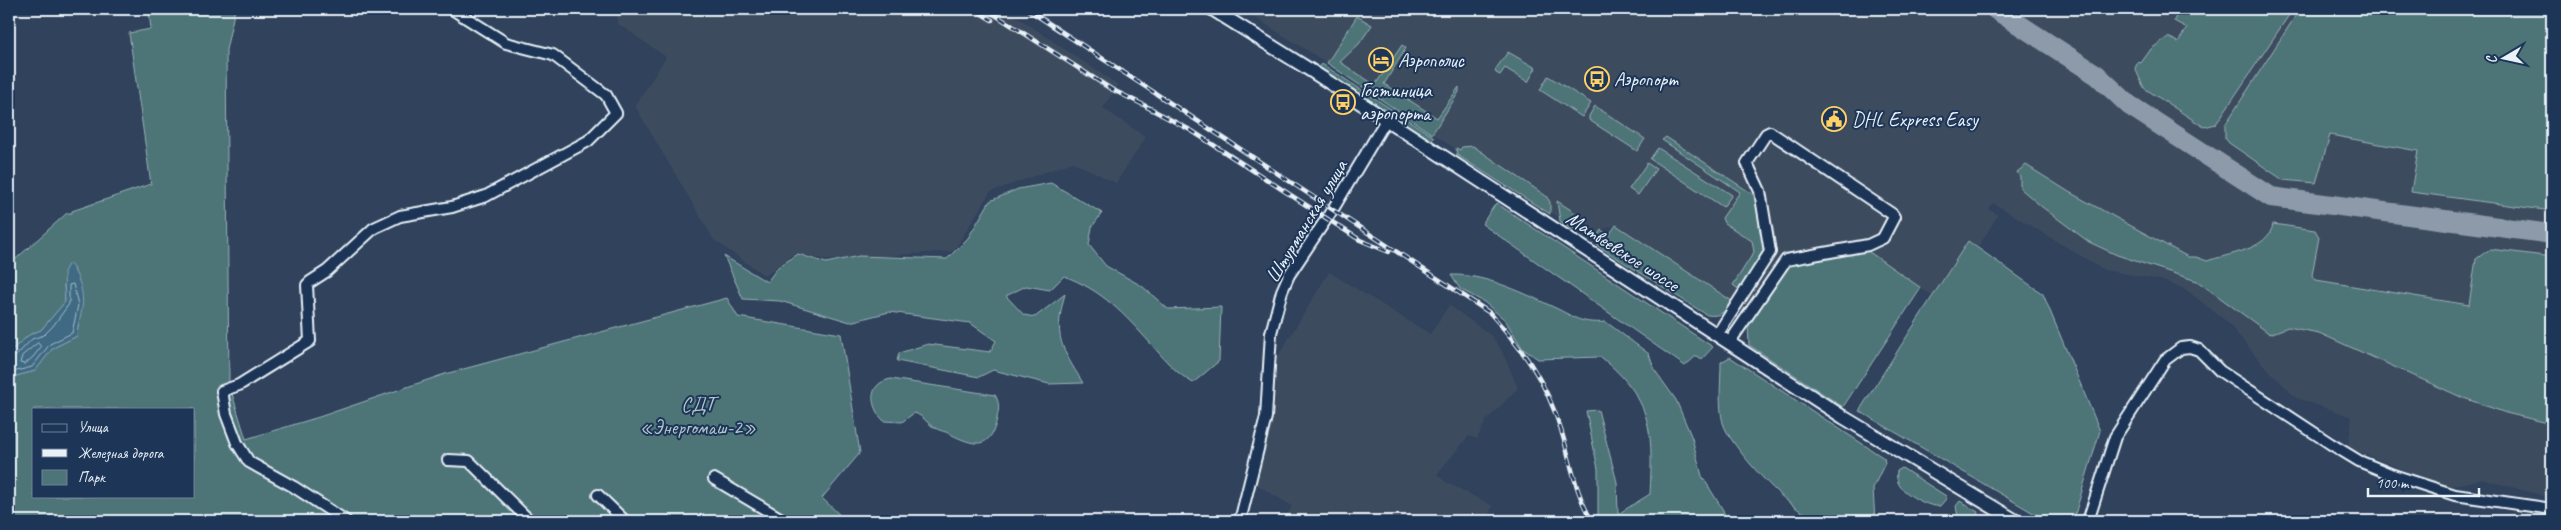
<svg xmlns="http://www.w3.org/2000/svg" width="2561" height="530" font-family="Caveat,sans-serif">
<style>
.built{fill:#3d4b5f}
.green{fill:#4d7478;stroke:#9ab2b8;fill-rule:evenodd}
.water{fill:#3f6b83;stroke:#83a1b2}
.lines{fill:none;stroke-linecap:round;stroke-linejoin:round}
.shore{stroke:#a4bbc9;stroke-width:1}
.taxiway{stroke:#8c9aaa;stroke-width:20}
.minor-casing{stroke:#e8f1f8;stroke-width:14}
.major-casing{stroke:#e8f1f8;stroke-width:16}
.minor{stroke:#1d3557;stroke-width:10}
.major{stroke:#1d3557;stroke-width:12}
.rail-casing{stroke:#e8f1f8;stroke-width:4.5}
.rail{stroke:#1d3557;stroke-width:2.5;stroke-dasharray:8;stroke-linecap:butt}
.labels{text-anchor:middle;stroke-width:4;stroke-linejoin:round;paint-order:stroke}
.poi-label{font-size:20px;fill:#e8f1f8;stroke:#1d3557;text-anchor:start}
.street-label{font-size:20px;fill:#e8f1f8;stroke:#1d3557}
.park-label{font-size:20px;fill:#b2c5cb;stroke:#1d3557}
</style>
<rect width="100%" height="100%" fill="#30425c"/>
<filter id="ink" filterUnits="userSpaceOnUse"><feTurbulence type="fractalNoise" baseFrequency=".02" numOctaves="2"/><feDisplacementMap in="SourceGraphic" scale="10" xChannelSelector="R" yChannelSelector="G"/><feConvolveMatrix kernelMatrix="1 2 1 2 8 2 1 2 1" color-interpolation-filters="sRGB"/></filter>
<g filter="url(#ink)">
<!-- built -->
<path class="built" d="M617 9H1005L1118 85 1103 108 1146 137 1116 183 1073 162 990 192 954 251 827 260 795 253 765 276 714 240 635 106 666 57 617 23Z
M1241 9H2552V498L2482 479 2445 487 2348 447 2352 417 2296 398 2262 363 2227 322 2185 289 2160 280 2104 270 1993 203 1989 209 1998 215 1979 246 1968 241 1933 295 1921 289 1857 386 1755 320 1731 300 1616 225 1601 230 1595 237 1582 233 1327 63Z
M1329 272 1430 334 1449 305 1492 336 1502 351 1518 388 1486 421 1477 439 1469 436 1437 474 1446 482 1493 506 1485 521H1283L1292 506 1255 484 1275 400 1277 358Z"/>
<!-- green -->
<path class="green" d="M151 9H235L226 50 229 384 246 439 319 417 445 374 727 298 738 317 841 334 860 453 822 498 843 518 841 521H9V384L12 377 35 371 53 348 77 336 81 294 74 268 64 285 65 302 41 330 29 335 12 350 9 358V265L67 213H72V211L151 184 129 33 151 29 149 13ZM34 409H194V496H34Z
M2173 9H2293L2216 124 2204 127 2144 88 2135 68 2138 62 2141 63 2151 49 2168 37 2178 42 2187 28 2174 21 2178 11Z
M2300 9H2552V211L2411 192 2418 151 2330 135 2316 183 2283 180 2229 143 2225 138V125Z
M1357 16 1372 25 1359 44 1340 62 1375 85 1402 45 1406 48 1384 84 1437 118 1459 87V92L1432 134 1327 63Z
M1508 52 1536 68 1528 82 1505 68 1500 75 1496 73 1495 70Z
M1322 64 1434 137 1429 144 1318 69Z
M1548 76 1591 103 1582 117 1540 90Z
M1595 106 1645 139 1637 151 1589 120V116Z
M1666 137 1757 197 1764 249 1741 291 1733 285 1754 252 1752 241 1724 223 1722 218 1740 192 1662 140Z
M1473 146 1546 196 1550 202V214L1457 155 1456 148 1460 150 1462 147Z
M1658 148 1732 195 1723 207 1650 159Z
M1647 163 1656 169 1638 195 1629 189Z
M2026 165 2069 192 2188 257H2196L2207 261C2227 254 2269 250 2273 224L2315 230 2319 237 2312 275 2316 280 2469 305 2476 259 2490 249 2552 257V424L2506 413 2461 397 2319 333 2288 327 2270 334 2197 281 2117 255 2089 242 2042 207 2020 188V177L2017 172Z
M1051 183 1102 213 1092 227 1089 245 1106 266 1142 286 1168 309 1221 307 1219 361 1193 383C1176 373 1164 359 1151 344 1124 314 1102 290 1064 276L1050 290 1026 286 1006 296 1024 315 1035 317 1065 294C1053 337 1061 347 1083 383L1049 384 993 370 979 377 897 361 899 353 928 344 990 352 996 341 970 323 889 312 850 322 780 301 743 299 724 256 767 282 778 267 798 254 826 263 859 256 947 259 968 238 990 201 1018 189Z
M1557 201 1585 219 1579 227 1571 229 1560 221Z
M1496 203 1713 347 1702 359 1696 356 1685 366 1482 224Z
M1616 225 1732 301C1725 312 1721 317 1707 315L1598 246 1596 238 1601 230 1609 235Z
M1968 241 2043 294 2100 431 2073 521H2047L1859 411Z
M1865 249 1921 288 1843 407 1749 345 1748 325 1787 267 1797 262Z
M1451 275C1483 274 1520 291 1549 305 1575 316 1577 324 1606 322L1649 354 1654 369 1676 400 1692 438 1702 476 1723 510 1727 521H1608L1598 515V469L1586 411 1598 410 1617 482 1618 514 1650 494C1653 431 1653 400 1601 357L1538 359 1523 349 1505 320 1484 302 1460 289Z
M1730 357 1884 458 1885 463 1873 488 1875 521C1852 521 1830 521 1807 514 1786 507 1729 445 1723 423 1718 405 1721 381 1721 362Z
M891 379 995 395C1000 403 999 409 997 418 991 451 974 446 950 434 945 431 940 431 935 428 926 423 924 416 914 413L902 422 884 421C869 407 867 383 891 379Z
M1902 468 1946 496V499L1940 506C1930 508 1906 495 1900 486 1897 482 1896 476 1897 471Z
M1960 501 1978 512 1977 517 1982 521H1955L1958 518 1956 506Z"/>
<!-- water -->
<path class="water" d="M69 263C78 273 85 294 82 308 81 318 77 325 77 336L53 348 35 371 12 377 9 384V358L12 350 29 335 41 330 65 302 64 272Z"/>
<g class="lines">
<!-- shore -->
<path class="shore" d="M38 343 41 347 33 357 25 364 20 363 22 356Z
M9 359 14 358 32 339 44 335 53 326 69 304V285L73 284 78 305 72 333 50 344 32 367 9 373"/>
<!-- taxiway -->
<path class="taxiway" d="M1995 9 2097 75 2129 105 2271 197 2552 234"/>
<defs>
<path id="minor" d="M1717 335 1770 252 1760 191 1747 163 1766 134 1770 132 1892 214 1894 217 1883 238 1868 245 1786 260 1729 343
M448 460 469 461 530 521
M714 479 785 521
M598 495 625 521
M346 521 294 487 249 462 237 443 226 414 222 391 239 385 310 341 307 285 310 282 327 271 374 228 400 216 452 207 486 196 588 141 616 113 606 95 553 55 506 43 452 9
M1240 521 1266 417 1271 333 1282 291 1289 275 1333 209 1386 120
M2088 521 2115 437 2165 360 2181 348 2190 347 2199 350 2220 371 2331 444 2359 461 2393 475 2455 495 2552 509"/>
<path id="major" d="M1212 9 1310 70 1843 417 2016 521"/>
</defs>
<!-- minor casing -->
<use href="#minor" class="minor-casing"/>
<!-- major casing -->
<use href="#major" class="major-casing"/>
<!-- minor -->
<use href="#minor" class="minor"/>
<!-- major -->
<use href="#major" class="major"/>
<defs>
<path id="rail" d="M974 9 992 20
M986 9 1111 89 1154 110
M1027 9 1490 313C1524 351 1546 381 1561 430 1571 461 1575 493 1592 521
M1147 107 1192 131 1360 240 1389 252"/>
</defs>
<!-- rail casing -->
<use href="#rail" class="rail-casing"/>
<!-- rail -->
<use href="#rail" class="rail"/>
</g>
</g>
<!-- icons -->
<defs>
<symbol id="hotel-ring" viewBox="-11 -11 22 22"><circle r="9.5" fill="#1d3557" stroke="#ffd166" stroke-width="1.5"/><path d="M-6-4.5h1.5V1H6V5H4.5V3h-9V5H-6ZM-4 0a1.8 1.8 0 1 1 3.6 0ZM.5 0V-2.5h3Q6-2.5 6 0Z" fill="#ffd166"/></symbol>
<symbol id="bus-ring" viewBox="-11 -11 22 22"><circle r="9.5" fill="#1d3557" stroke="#ffd166" stroke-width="1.5"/><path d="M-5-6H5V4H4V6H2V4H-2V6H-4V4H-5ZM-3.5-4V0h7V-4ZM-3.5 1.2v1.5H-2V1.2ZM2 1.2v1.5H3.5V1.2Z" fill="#ffd166"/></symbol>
<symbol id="civic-ring" viewBox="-11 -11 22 22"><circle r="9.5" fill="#1d3557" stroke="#ffd166" stroke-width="1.5"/><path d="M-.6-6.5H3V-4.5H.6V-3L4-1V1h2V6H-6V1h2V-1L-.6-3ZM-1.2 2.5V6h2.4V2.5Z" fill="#ffd166"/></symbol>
</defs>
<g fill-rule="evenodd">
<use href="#hotel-ring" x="1367" y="46" width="28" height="28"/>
<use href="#bus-ring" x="1583" y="65" width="28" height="28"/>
<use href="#bus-ring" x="1329" y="88" width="28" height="28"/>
<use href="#civic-ring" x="1820" y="105" width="28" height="28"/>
</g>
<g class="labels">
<!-- poi labels -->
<g class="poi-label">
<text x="1398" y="67">Аэрополис</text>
<text x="1614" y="86">Аэропорт</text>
<text x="1360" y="97">Гостиница<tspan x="1360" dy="23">аэропорта</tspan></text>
<text x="1852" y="126">DHL Express Easy</text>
</g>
<!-- street labels -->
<g class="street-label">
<text transform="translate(1306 221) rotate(-59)" y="7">Штурманская улица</text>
<text transform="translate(1623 251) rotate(33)" y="7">Матвеевское шоссе</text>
</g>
<!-- park labels -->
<g class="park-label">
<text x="698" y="411">СДТ<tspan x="698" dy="23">«Энергомаш-2»</tspan></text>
</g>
</g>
<!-- margin -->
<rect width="2561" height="530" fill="none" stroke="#1d3557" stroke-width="30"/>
<rect x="15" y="15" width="2531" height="500" fill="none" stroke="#e8f1f8" stroke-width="2" filter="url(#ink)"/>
<!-- legend -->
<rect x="32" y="408" width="162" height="90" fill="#1d3557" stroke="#6e8097"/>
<rect x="42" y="424" width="25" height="8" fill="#1d3557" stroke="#6e8097"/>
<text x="78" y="432" font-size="15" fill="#e8f1f8">Улица</text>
<rect x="42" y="449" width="25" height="8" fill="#e8f1f8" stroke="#6e8097"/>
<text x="78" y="458" font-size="15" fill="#e8f1f8">Железная дорога</text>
<rect x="42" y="470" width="25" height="15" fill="#4d7478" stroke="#6e8097"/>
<text x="78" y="482" font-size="15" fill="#e8f1f8">Парк</text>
<!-- north arrow -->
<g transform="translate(2504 58) rotate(261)" stroke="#1d3557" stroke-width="4" paint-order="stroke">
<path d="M0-4L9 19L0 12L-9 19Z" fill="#e8f1f8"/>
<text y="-8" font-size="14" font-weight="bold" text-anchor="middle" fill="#e8f1f8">С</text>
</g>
<!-- scale -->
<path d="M2368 488v8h111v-8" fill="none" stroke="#e8f1f8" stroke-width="2.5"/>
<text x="2376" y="488" font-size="15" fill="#e8f1f8" stroke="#1d3557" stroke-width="4" paint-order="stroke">100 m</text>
</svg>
